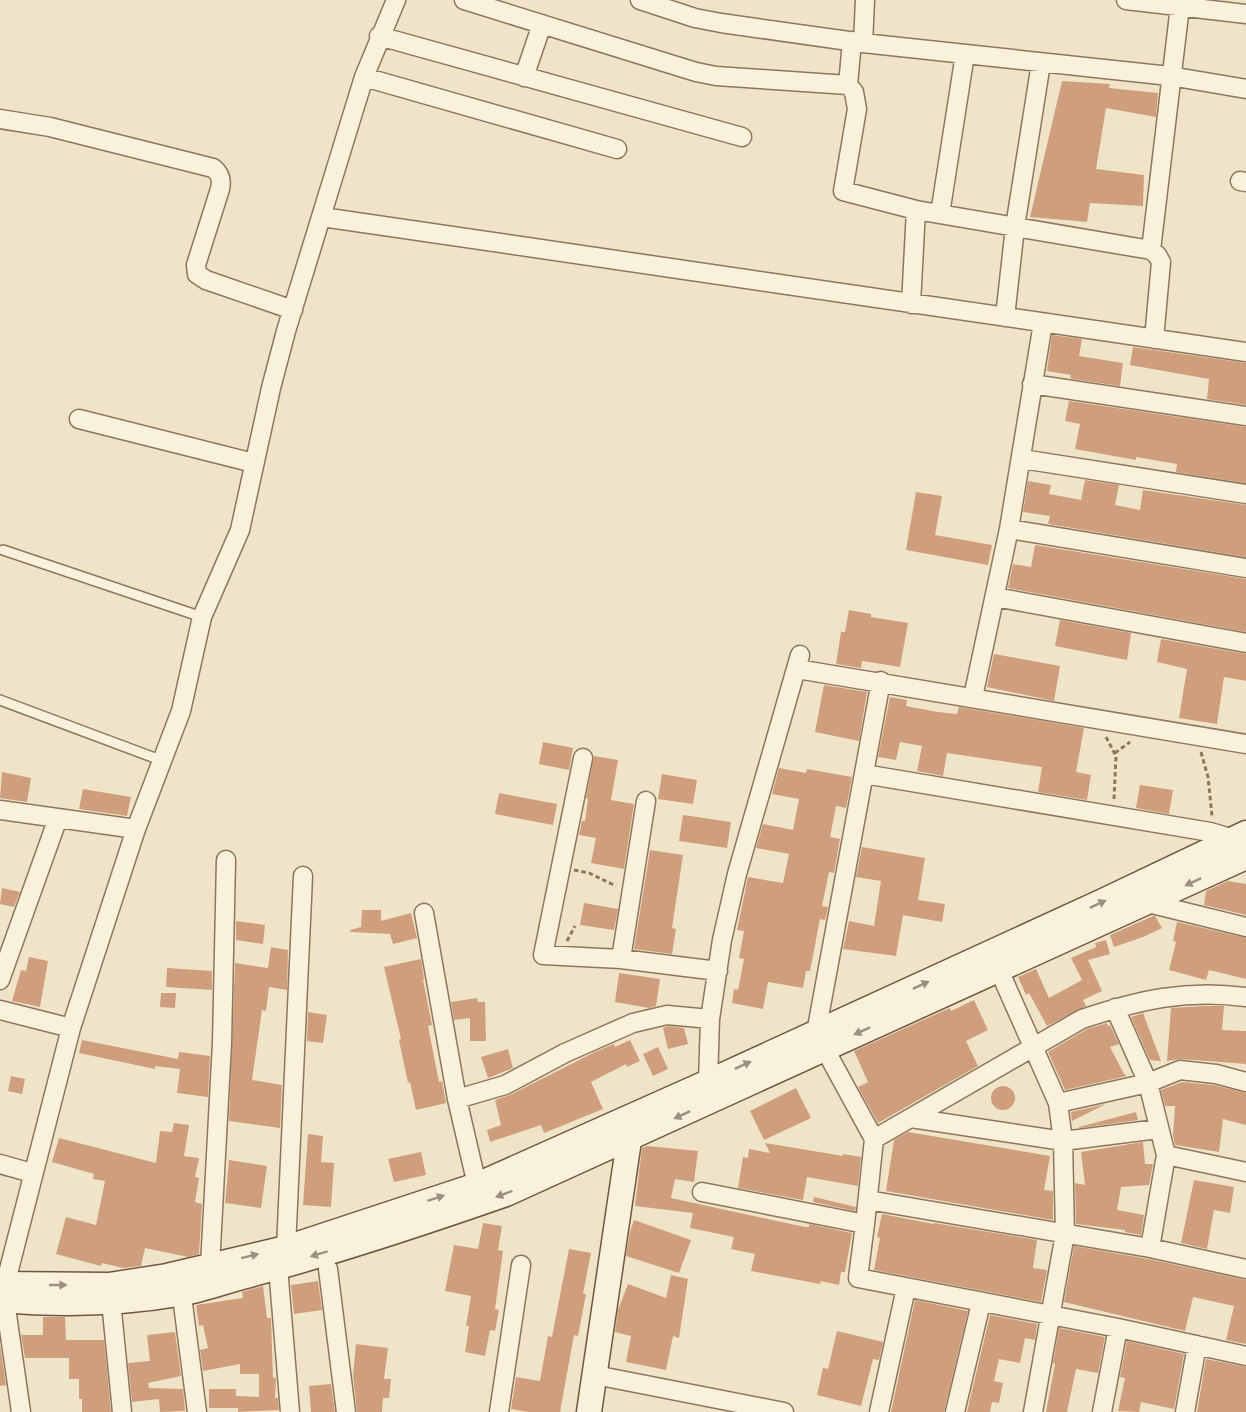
<svg xmlns="http://www.w3.org/2000/svg" width="1246" height="1412" font-family="'Times New Roman',serif">
<style>
.building{fill:#cf9f7d}
.lines{fill:none;stroke-linecap:round;stroke-linejoin:round}
.service-casing{stroke:#8d765c;stroke-width:12}
.minor-casing{stroke:#8d765c;stroke-width:21}
.secondary-casing{stroke:#6f573f;stroke-width:27}
.path{stroke:#8d765c;stroke-width:3;stroke-dasharray:4.5 3;stroke-linecap:butt}
.service{stroke:#faf1dc;stroke-width:9}
.minor{stroke:#faf1dc;stroke-width:18}
.secondary{stroke:#faf1dc;stroke-width:24}
.oneway{fill:#9c907e}
</style>
<rect width="100%" height="100%" fill="#f0e4c8"/>
<!-- building -->
<path class="building" d="M1062 81 1110 84 1109 88 1158 93 1156 117 1106 108 1096 169 1144 175 1143 206 1090 203 1087 222 1030 217Z
M1052 335 1082 339 1079 356 1123 363 1120 386 1073 379 1070 378 1071 375 1047 371Z
M1133 347 1246 363V405L1207 399 1209 379 1130 365Z
M1069 401 1246 427V483L1176 472 1177 464 1136 457V460L1075 449 1080 424 1065 421Z
M1085 480 1119 485 1115 505 1140 510 1143 490 1246 505V557L1048 524 1050 516 1023 512 1028 481 1051 485 1049 494 1081 500Z
M916 492 942 496 935 535 992 545 988 565 906 550Z
M1035 545 1246 579V632L1008 588 1013 564 1031 567Z
M849 610 871 614V617L908 623 900 667 862 661 861 668 836 664 841 632H845Z
M1060 620 1131 633 1127 660 1055 646Z
M1161 639 1246 654V681L1224 677 1217 724 1179 718 1187 669 1157 662Z
M994 654 1060 666 1054 701 987 687Z
M824 685 867 692 859 741 815 732Z
M890 697 907 700 906 706 938 712 957 714 959 707 1084 728 1076 772 1091 775 1087 800 1038 792 1042 767 947 753 943 776 917 771 922 746 900 742 896 760 878 757Z
M543 742 573 748 569 770 539 764Z
M594 756 618 760 611 800 634 804 624 869 591 863 596 838 579 835 582 821H585L588 799 586 798Z
M779 768 806 773 807 769 852 777 846 808 836 806 830 837 840 839 834 873 829 872 822 906 828 907 825 920 820 919 810 971H806L803 988 768 982 763 1009 732 1003 734 989 738 990 744 959 739 958 744 931 737 930 748 877 783 883 789 854 756 848 763 824 793 830 799 799 772 794Z
M2 772 31 778 27 802 0 798Z
M662 774 697 780 693 804 658 799Z
M1140 785 1173 790 1169 814 1136 808Z
M83 789 131 797 127 816 79 809Z
M499 793 557 804 553 825 495 814Z
M683 815 731 822 727 848 679 841Z
M862 847 925 858 918 900 945 904 942 922 903 915 896 956 843 949 849 921 874 926 881 881 856 877Z
M650 850 683 855 672 928 676 929 672 954 634 949Z
M1228 881 1246 884V915L1204 905 1206 891Z
M2 888 20 892 14 907 0 904Z
M584 903 618 909 614 930 580 925Z
M362 910H381V921L411 913 417 938 393 944 390 934 351 932 350 930 361 927Z
M1153 916H1155L1162 928 1143 937 1114 947 1110 935Z
M236 921 265 925 263 944 236 940Z
M1177 922 1246 938V979L1209 970 1206 980 1169 970 1176 942 1173 941Z
M1106 940 1110 954 1088 960 1102 991 1083 1000 1086 1006 1047 1026 1029 993 1026 995 1018 977 1036 969 1049 998 1082 980 1071 958 1096 947 1095 943Z
M271 947 288 950 287 990 269 987 266 1011 262 1010 252 1080 282 1085 280 1128 229 1121 235 963 268 968Z
M29 957 48 961 40 1007 12 1001 21 970 26 971Z
M421 959 424 979 423 980 432 1025 428 1026 439 1082 442 1081 446 1103 416 1110 410 1082 408 1083 399 1040 401 1039 384 967Z
M167 968 212 971V990L166 987Z
M619 973 660 979 656 1006 649 1008 615 1002Z
M161 993H176L175 1008 160 1007Z
M477 998 478 1002H485L486 1041H470V1018L454 1020 451 1002Z
M974 1000 988 1030 966 1041 978 1066 878 1123 858 1087 868 1082 854 1051 950 1008 951 1011Z
M1203 1006H1224L1222 1030 1246 1031V1064L1181 1059 1167 1061 1171 1008Z
M308 1012 327 1015 323 1043 307 1041Z
M1143 1013 1161 1061 1150 1060 1131 1017Z
M1107 1023 1108 1026 1110 1025 1119 1044 1110 1047 1124 1074 1127 1076 1065 1090 1048 1052 1087 1029Z
M668 1026 684 1028 688 1044 668 1049 663 1028Z
M82 1040 178 1059 179 1052 210 1056 208 1097 177 1093 180 1069 155 1066V1069L79 1053Z
M630 1040 640 1061 627 1067 626 1064 591 1082 603 1109 544 1133 541 1125 490 1142 487 1130 501 1125 495 1100 510 1095 593 1053 614 1044 615 1047Z
M658 1047 668 1069 653 1076 643 1054Z
M508 1049 513 1068 488 1078 481 1057Z
M11 1076 25 1079 22 1094 8 1091Z
M1182 1082 1214 1085 1246 1093V1125L1223 1119 1219 1152 1175 1145 1173 1135 1175 1106H1165L1161 1090Z
M991 1098a12 12 0 1 1 24 0a12 12 0 1 1-24 0Z
M796 1088 811 1118 764 1140 750 1111Z
M1106 1104 1072 1121 1071 1112Z
M1136 1112 1138 1120 1079 1128V1127Z
M174 1123 189 1125 184 1156 199 1158 195 1177 199 1178 195 1202 202 1204 199 1254 188 1257 145 1248 141 1266 123 1268 102 1263 101 1266 56 1254 66 1217 96 1225 105 1181 93 1179 94 1174 52 1162 59 1138 156 1163 160 1131 172 1132Z
M908 1132 1050 1156 1044 1190 1053 1191V1220L886 1191 894 1140Z
M308 1134 323 1136 321 1162 334 1163 331 1207 303 1205Z
M1143 1142 1145 1164H1153L1149 1185 1121 1187 1117 1210 1144 1215 1141 1235 1125 1232V1230L1076 1224 1075 1183 1085 1185 1081 1152Z
M765 1143 843 1156V1154L861 1157 858 1186 807 1177 803 1200 738 1188 743 1157 748 1158 749 1149 770 1153Z
M647 1146 698 1151 694 1182 675 1179 671 1198 805 1227H809V1224L852 1233 845 1272H841L839 1285 821 1281 820 1284 751 1271 755 1254 731 1249 734 1237 690 1228 693 1213 635 1206 642 1148Z
M421 1152 426 1175 394 1182 388 1159Z
M229 1160 267 1166 261 1208 225 1203Z
M1194 1180 1234 1187 1230 1213 1214 1210 1207 1249 1181 1243Z
M814 1197 856 1207 855 1211 813 1202Z
M882 1214 934 1224V1223L1037 1240 1033 1268 1047 1270 1041 1302 874 1270 880 1238 877 1237Z
M634 1220 691 1240 679 1273 626 1256 630 1232Z
M483 1223 502 1226 498 1250 503 1251 495 1309 499 1310 495 1331 490 1330 485 1356 465 1352 469 1326H466L471 1296 445 1291 454 1245 478 1249Z
M1074 1246 1148 1259 1246 1280V1344L1226 1340 1234 1306 1193 1297 1185 1331 1064 1302Z
M569 1249 591 1253 583 1294H586L578 1336 574 1335 560 1412H529L511 1409 516 1377 540 1381 548 1336 552 1337Z
M671 1275 688 1279 679 1338 673 1336 666 1370 626 1362 631 1336 615 1332 618 1310 628 1284 666 1298Z
M318 1281 322 1310 294 1314 291 1285Z
M263 1286 267 1318H271L273 1378H276L275 1398H278L279 1410 238 1412V1408H209V1389H236V1396L259 1397V1374H240V1364L203 1371 200 1350 208 1348 203 1325 199 1326 196 1305 243 1298 242 1292Z
M915 1300 968 1311 944 1412H891Z
M990 1315 1037 1324 1035 1340 1025 1338 1020 1363 999 1359 994 1381 1003 1383 999 1403 992 1402 990 1412H967Z
M43 1317H65L66 1340H104L111 1412H82V1399H79V1379H69V1358H25L21 1335H43Z
M1059 1328 1105 1337 1098 1373 1076 1369 1067 1412H1046L1055 1364 1053 1363Z
M837 1331 883 1342 879 1360 873 1359 861 1406 817 1395 823 1368 828 1369Z
M175 1332 181 1376 148 1383 149 1388 183 1389 185 1411 160 1412 159 1399 132 1402 128 1363 150 1361 147 1335Z
M1127 1341 1184 1354 1174 1409 1141 1402 1139 1412 1118 1411 1125 1378 1120 1377Z
M356 1344 388 1348 384 1379H391L389 1398H383L382 1412H357L353 1376Z
M0 1345 6 1385 0 1386Z
M1206 1359 1246 1367V1412H1197Z
M331 1384 335 1412H311L309 1386Z"/>
<g class="lines">
<defs>
<path id="service" d="M3 550 202 617
M0 700 163 761"/>
<path id="minor" d="M464 0 696 72 716 76 848 85 852 41
M640 0 695 18 721 23 863 43 1170 76 1246 89
M1126 0 1246 14
M379 36 742 137
M863 43 865 0
M364 77 617 149
M524 77 542 24
M848 85 854 92 857 109 843 191 916 210 911 304
M0 119 50 127 213 168C221 174 222 180 220 189L196 265 197 274 206 280 293 310
M1240 181 1246 182
M916 210 1151 250 1157 255 1161 262 1154 339
M940 214 965 54
M322 217 1246 352
M1151 250 1180 6
M1005 317 1015 227 1041 63
M1032 384 1246 416
M79 419 254 463
M1022 459 1246 494
M1009 529 1246 568
M995 597 1246 643
M797 669 1246 744
M973 697 1009 529 1043 323
M583 758 543 955 621 959 718 971
M864 774 1210 832 1234 839
M0 810 136 829
M1148 903 1246 927
M424 913 457 1099 477 1185
M621 959 646 801
M999 970 1058 1103 1063 1141 1065 1234 1033 1412
M0 980 58 818
M1115 1008 1148 1083 1166 1155 1150 1248
M0 1010 71 1028
M710 1019 722 940 737 874 800 655
M457 1099 505 1085 565 1053 633 1023 667 1015 710 1019 708 1082
M1058 1103 1148 1083 1180 1070 1216 1074 1246 1082
M911 1118 1063 1141 1158 1129
M874 1139 816 1033 881 681
M1166 1155 1246 1172
M0 1164 32 1173
M702 1192 865 1224 874 1139 1082 1019C1139 1000 1186 989 1246 997
M868 1200 1150 1248 1246 1269
M865 1224 858 1278 1118 1328 1246 1356
M286 1248 303 876
M210 1266 222 1043 226 860
M278 1267 290 1412
M328 1269 346 1412
M180 1281 197 1412
M111 1301 122 1412
M595 1375 784 1412
M21 1412 5 1301V1285L71 1028 136 829 181 711 202 617 240 530 271 388 286 331 364 77 396 0
M499 1412 521 1265
M879 1412 906 1288
M955 1412 981 1303
M1102 1412 1118 1328
M1185 1412 1197 1345"/>
<path id="secondary" d="M0 1284 109 1285 167 1276 286 1248 477 1185 708 1082 1101 902 1246 833
M0 1300C59 1305 120 1304 178 1294 203 1290 228 1280 253 1274 339 1251 423 1223 506 1194L1246 857
M589 1412 631 1127"/>
</defs>
<!-- service casing -->
<use href="#service" class="service-casing"/>
<!-- minor casing -->
<use href="#minor" class="minor-casing"/>
<!-- secondary casing -->
<use href="#secondary" class="secondary-casing"/>
<!-- path -->
<path class="path" d="M1106 737 1116 756 1114 799
M1201 752 1208 777 1212 816
M1115 753 1130 742
M574 870 589 873 616 886
M567 941 575 926"/>
<!-- service -->
<use href="#service" class="service"/>
<!-- minor -->
<use href="#minor" class="minor"/>
<!-- secondary -->
<use href="#secondary" class="secondary"/>
</g>
<!-- one-way arrows -->
<defs><path id="oneway-solid" d="M-6-.8H1V-3.2L6.5 0L1 3.2V.8H-6Z" transform="scale(1.5)"/></defs>
<g class="oneway">
<use href="#oneway-solid" transform="translate(1193 882) rotate(155)"/>
<use href="#oneway-solid" transform="translate(1098 904) rotate(-25)"/>
<use href="#oneway-solid" transform="translate(921 985) rotate(-25)"/>
<use href="#oneway-solid" transform="translate(862 1031) rotate(156)"/>
<use href="#oneway-solid" transform="translate(743 1065) rotate(-25)"/>
<use href="#oneway-solid" transform="translate(682 1115) rotate(155)"/>
<use href="#oneway-solid" transform="translate(504 1194) rotate(159)"/>
<use href="#oneway-solid" transform="translate(436 1198) rotate(-18)"/>
<use href="#oneway-solid" transform="translate(319 1254) rotate(163)"/>
<use href="#oneway-solid" transform="translate(250 1256) rotate(-14)"/>
<use href="#oneway-solid" transform="translate(58 1285)"/>
</g>
</svg>
